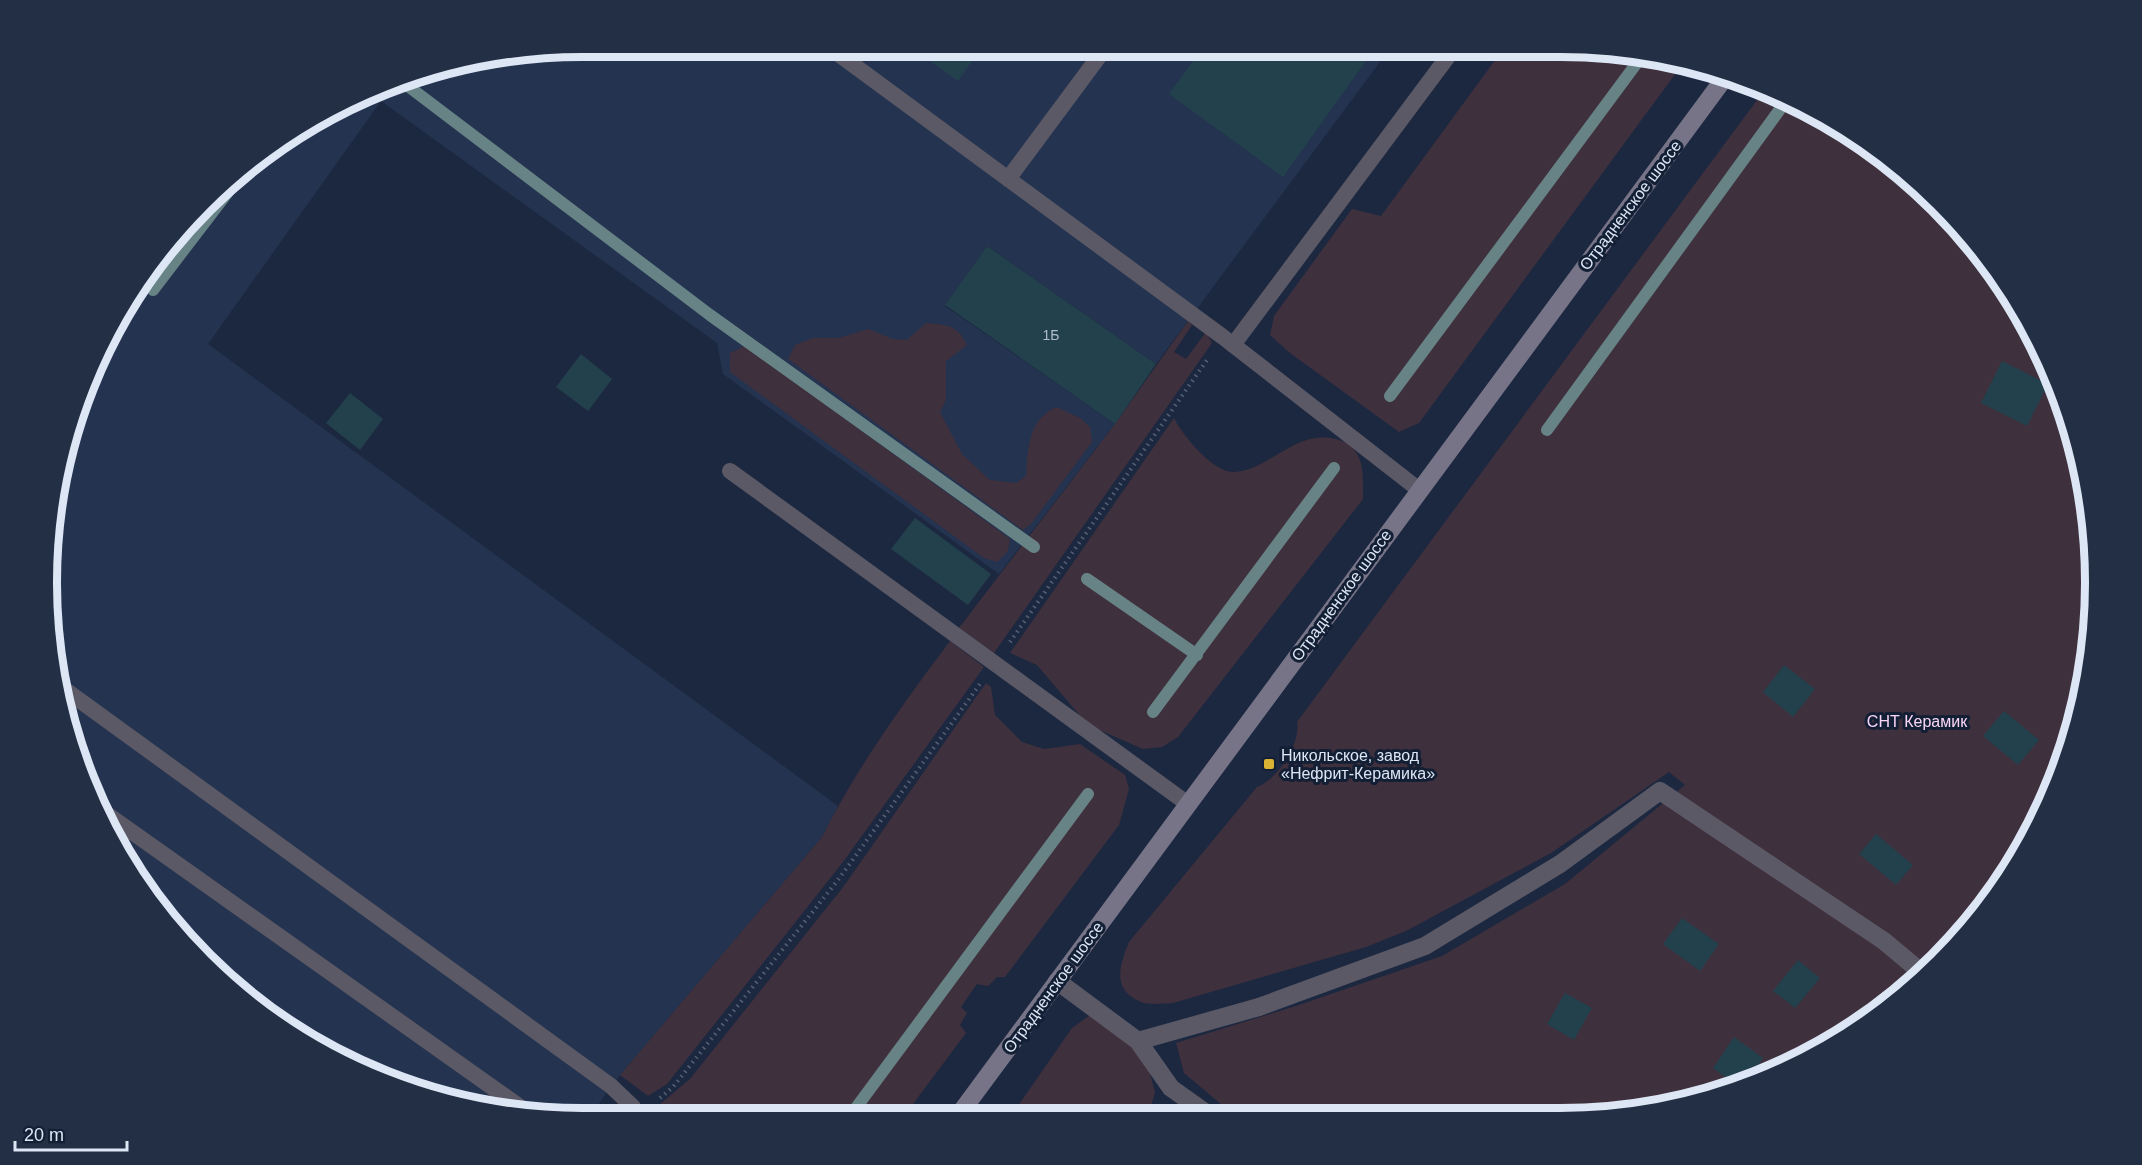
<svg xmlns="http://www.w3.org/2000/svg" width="2142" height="1165" font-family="Helvetica,sans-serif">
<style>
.built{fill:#24334f}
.green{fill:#3f303d}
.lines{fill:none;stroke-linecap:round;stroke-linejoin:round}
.stream{stroke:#678386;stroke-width:12}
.building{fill:#23404d}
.path{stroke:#566176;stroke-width:4;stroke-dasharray:1.5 4.5;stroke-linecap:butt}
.lane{stroke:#5c5966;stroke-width:16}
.street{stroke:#5c5966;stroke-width:18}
.secondary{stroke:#787488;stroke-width:18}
.poi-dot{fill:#d9b334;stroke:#121f35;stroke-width:2}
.labels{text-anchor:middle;stroke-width:6;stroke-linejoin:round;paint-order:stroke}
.number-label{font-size:14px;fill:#aebccb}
.street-label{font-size:16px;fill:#dde6f5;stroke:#121f35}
.park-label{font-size:16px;fill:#fad6f6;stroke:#121f35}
.poi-label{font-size:16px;fill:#dde6f5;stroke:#121f35;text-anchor:start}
.rim{fill:none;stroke:#dde6f5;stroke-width:8}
</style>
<rect width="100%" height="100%" fill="#1c2840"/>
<!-- built -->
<path class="built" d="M583 47H1391L1156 364 987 246 945 306 1115 424 999 574 723 374 717 343 381 101 208 344 838 806 822 837 611 1086 590 1117H548L443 1100 315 1047 180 936 87 788 48 618 65 444 137 285 256 157 410 75Z"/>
<!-- green -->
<path class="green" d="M1504 48H1594L1684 62 1419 423 1399 432 1290 353 1270 335 1274 316 1352 209 1381 216Z
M1763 92 1827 118 1913 179 1985 256 2040 345 2077 443 2094 547 2091 652 2067 754 2024 850 1962 936 1857 1028 1732 1090 1629 1114 1234 1115 1184 1073 1176 1043 1296 1006 1442 956 1565 884 1685 785 1669 772 1551 853 1406 931 1366 947 1173 1003C1164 1003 1151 1005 1144 1003 1111 991 1119 967 1129 942L1257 787C1277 780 1301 744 1297 722Z
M1188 321 1192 325 1174 352 1186 359 1206 332 1212 343 994 653 959 628 1115 424Z
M926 323C947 325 958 325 967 345L946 361V400L940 412 962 454 990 480 1016 483 1026 476C1028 447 1028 421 1056 407L1080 418 1090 427 1092 442 1031 524 1023 530 788 359 795 345 813 338H839L868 329 893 339 907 340Z
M745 346 1010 539 1008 551 997 562 984 558 730 372V353Z
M1174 418C1182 435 1213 472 1233 472 1270 471 1294 429 1336 439 1366 447 1363 474 1363 499L1178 737 1162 747 1143 749 1088 725 1037 665 1010 653Z
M950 641 984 667 843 862 667 1084 648 1096 620 1075 822 837C857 767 903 704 950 641Z
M986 683 991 687 995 715 1022 742 1044 749 1080 744 1125 775 1129 789 1119 825 1005 977H997L988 986 977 984 961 1007 967 1013 960 1025 966 1033 904 1116 659 1117V1105L690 1079 844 886Z
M1093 1013 1113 1020 1149 1069 1155 1093 1148 1115 1011 1116 1072 1028Z"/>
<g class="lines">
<!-- stream -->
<path class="stream" d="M400 80 710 315 1034 547
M153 290 244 171
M1390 396 1642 56
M1547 430 1786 101
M1087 579 1197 655
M1153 712 1334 468
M850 1116 1088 794"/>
</g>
<!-- building -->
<path class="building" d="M911 47H982L958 81Z
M1203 47H1376L1283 177 1169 94Z
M987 246 1156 364 1115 424 945 305Z
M581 354 612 379 588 411 556 387Z
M2002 361 2048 384 2027 426 1981 403Z
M350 393 383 419 360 450 326 423Z
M915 518 991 574 968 605 891 549Z
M1784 665 1815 689 1793 717 1763 692Z
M2004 711 2039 740 2018 765 1983 736Z
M1876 834 1913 865 1896 885 1859 854Z
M1682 918 1719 944 1700 971 1663 944Z
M1798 960 1820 978 1795 1008 1773 991Z
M1565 993 1592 1008 1574 1040 1547 1024Z
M1734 1037 1763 1058 1745 1084 1739 1087 1713 1068Z"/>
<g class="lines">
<!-- path -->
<path class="path" d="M1010 642 1207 360
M660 1098 673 1087 838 880 980 684"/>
<!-- lane -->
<path class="lane" d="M829 47 1223 337 1418 489
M1008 179 1106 47
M1233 345 1455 47
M730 471 1188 804
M64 689 611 1086 633 1107 638 1117
M101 810 530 1114"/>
<!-- street -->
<path class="street" d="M1057 981 1138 1041 1259 1007 1425 946 1560 864 1660 791 1884 941 1921 972
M1138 1041 1171 1088 1209 1115"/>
<!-- secondary -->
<path class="secondary" d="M958 1116 1726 76"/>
</g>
<!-- markers -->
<rect class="poi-dot" x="1263" y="758" width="12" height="12" rx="3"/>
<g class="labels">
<!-- number labels -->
<g class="number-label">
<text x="1051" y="340">1Б</text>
</g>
<!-- street labels -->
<g class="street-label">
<text transform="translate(1630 205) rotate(-53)" y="6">Отрадненское шоссе</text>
<text transform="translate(1341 595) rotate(-54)" y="6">Отрадненское шоссе</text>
<text transform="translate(1053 987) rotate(-54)" y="6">Отрадненское шоссе</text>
</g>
<!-- park labels -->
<g class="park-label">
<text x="1917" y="727">СНТ Керамик</text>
</g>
<!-- poi labels -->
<g class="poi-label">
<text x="1281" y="761">Никольское, завод<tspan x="1281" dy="18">«Нефрит-Керамика»</tspan></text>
</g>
</g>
<!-- crop -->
<path d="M0 0H2142V1165H0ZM582 57H1560A525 525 0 0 1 2085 582V583A525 525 0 0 1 1560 1108H582A525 525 0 0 1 57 583V582A525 525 0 0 1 582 57Z" fill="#222f44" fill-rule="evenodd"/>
<path class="rim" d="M582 57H1560A525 525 0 0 1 2085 582V583A525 525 0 0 1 1560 1108H582A525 525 0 0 1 57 583V582A525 525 0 0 1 582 57Z"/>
<!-- scale -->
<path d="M15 1141v9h112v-9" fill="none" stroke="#dde6f5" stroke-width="3"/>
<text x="24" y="1141" font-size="18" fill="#dde6f5" stroke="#121f35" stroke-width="4.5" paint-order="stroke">20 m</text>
</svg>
